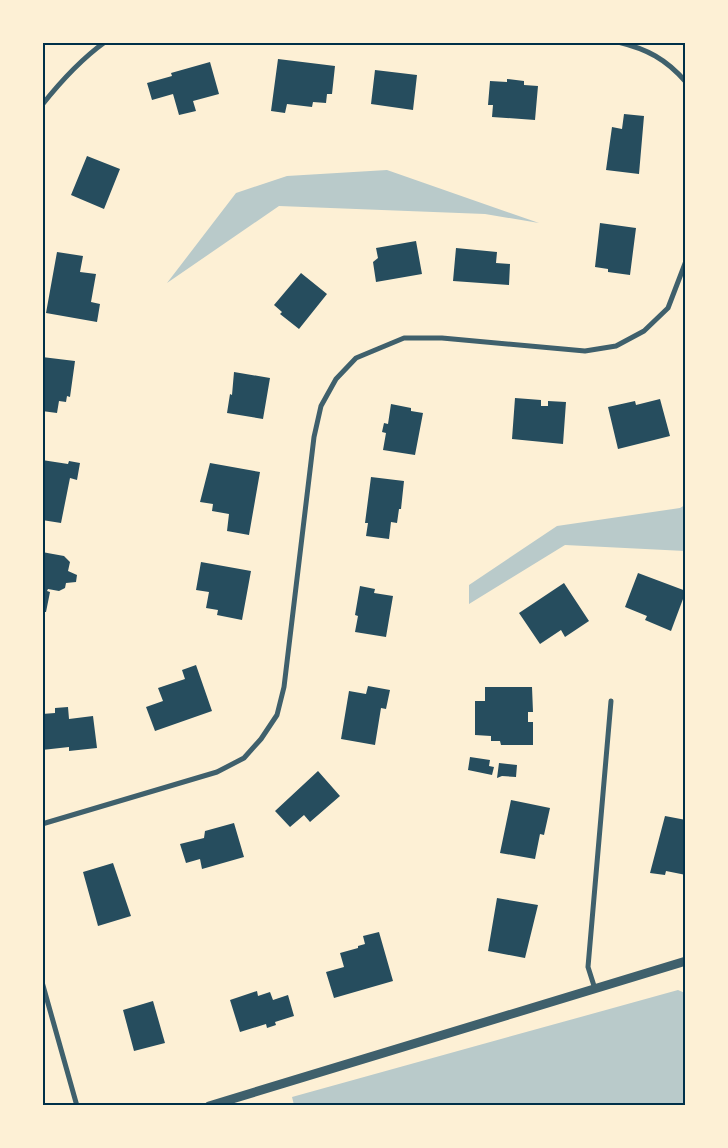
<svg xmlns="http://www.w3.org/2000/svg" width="728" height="1148" font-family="'Crimson Pro',serif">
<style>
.green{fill:#b9caca}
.building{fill:#264d5e}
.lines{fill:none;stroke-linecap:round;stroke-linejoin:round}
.minor{stroke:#3f606c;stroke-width:5}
.tertiary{stroke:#3f606c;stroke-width:9}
.neatline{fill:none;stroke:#003049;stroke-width:2}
</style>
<rect width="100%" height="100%" fill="#fdf0d5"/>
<!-- green -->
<path class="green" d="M387 170 539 223 485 214 279 206 167 283 236 193 287 176Z
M685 505V551L565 545 469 604V585L557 526 680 508Z
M678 990 685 993V1105H294L292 1097Z"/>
<!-- building -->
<path class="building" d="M278 59 335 66 332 94H327L326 103 313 102 312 107 287 104 285 113 271 111Z
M210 62 219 94 193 101 196 111 179 115 173 94 152 100 147 83 172 76 171 73Z
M375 70 417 75 413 110 371 104Z
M507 79 524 81V85L538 86 535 120 492 117 493 105H488L490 81 507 82Z
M624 114 644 116 639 174 606 170 612 127 622 129Z
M87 156 120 169 104 209 71 195Z
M600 223 636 228 630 275 608 272V269L595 267Z
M416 241 422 274 376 282 373 262 378 258 376 248Z
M456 248 497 252 496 263 510 264 509 285 453 281Z
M57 252 83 256 80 272 96 274 91 302 100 304 97 322 46 313Z
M301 273 327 294 299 329 280 314 282 312 274 305Z
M42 357 75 361 70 397 67 396 66 402 59 401 57 413 42 411Z
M234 372 270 378 263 419 227 413 230 394 232 395Z
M515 398 541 400V406H548V401L566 402 563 444 512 439Z
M660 399 670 436 618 449 608 407 635 401 636 405Z
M391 404 411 408V411L423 413 415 455 383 450 386 433 382 432 384 423 388 424Z
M42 460 68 464 69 461 80 463 77 480 70 478 61 523 42 520Z
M210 463 260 472 249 535 227 531 229 514 212 511 213 504 200 502Z
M371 477 404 481 401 509H399L397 523 391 522 389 539 366 536 368 523H365Z
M42 552 64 556 70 562 68 571 77 575 76 582 66 583 65 588 59 591 48 589 47 591 50 592 46 612H42Z
M201 562 251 571 242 620 217 615 218 610 206 608 209 592 196 590Z
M638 573 686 591 671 631 645 620 647 616 625 607Z
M564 583 589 621 565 637 561 630 540 644 519 613Z
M360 586 375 589 374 593 393 596 386 637 355 632 358 616 355 615Z
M196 665 212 711 155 731 146 707 163 701 158 688 185 679 182 670Z
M368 686 390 690 386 709 381 708 375 745 341 739 349 691 366 694Z
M485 687H532L533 712H528V722H533V745H501L500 741H491V736L475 735V701H485Z
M68 707 69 719 93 716 97 748 69 751V747L42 750V714L55 713V708Z
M470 757 490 760 489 766 494 767 492 775 468 770Z
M499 763 517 765 516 777 502 776 497 778Z
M318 771 340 796 310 822 304 815 290 827 275 811Z
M511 800 550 808 544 835 540 834 535 859 500 853Z
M665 816 686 820V875L666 871 665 875 650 873Z
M234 823 244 857 202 869 200 859 186 863 180 844 204 838 205 831Z
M113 863 131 916 98 926 83 872Z
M497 898 538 905 525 958 488 951Z
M379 932 393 981 334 998 326 972 344 967 340 953 358 948V946L365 944 363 936Z
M257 991 258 996 270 992 273 1000 288 995 294 1016 275 1022 276 1025 267 1028 266 1024 240 1032 230 1000Z
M153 1001 165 1043 134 1051 123 1010Z"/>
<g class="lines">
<!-- minor -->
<path class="minor" d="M618 42C647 49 666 59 686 82
M42 105C61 81 80 60 105 42
M42 824 217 772 244 758 261 739 277 715 284 687 314 437 321 406 336 379 356 358 404 338H442L585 351 616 346 644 331 668 308 686 261
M42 982 77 1106
M595 989 588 967 611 701"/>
<!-- tertiary -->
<path class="tertiary" d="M209 1106 686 961"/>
</g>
<!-- border -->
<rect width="728" height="1148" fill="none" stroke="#fdf0d5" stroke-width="88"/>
<rect x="44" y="44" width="640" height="1060" class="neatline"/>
</svg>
